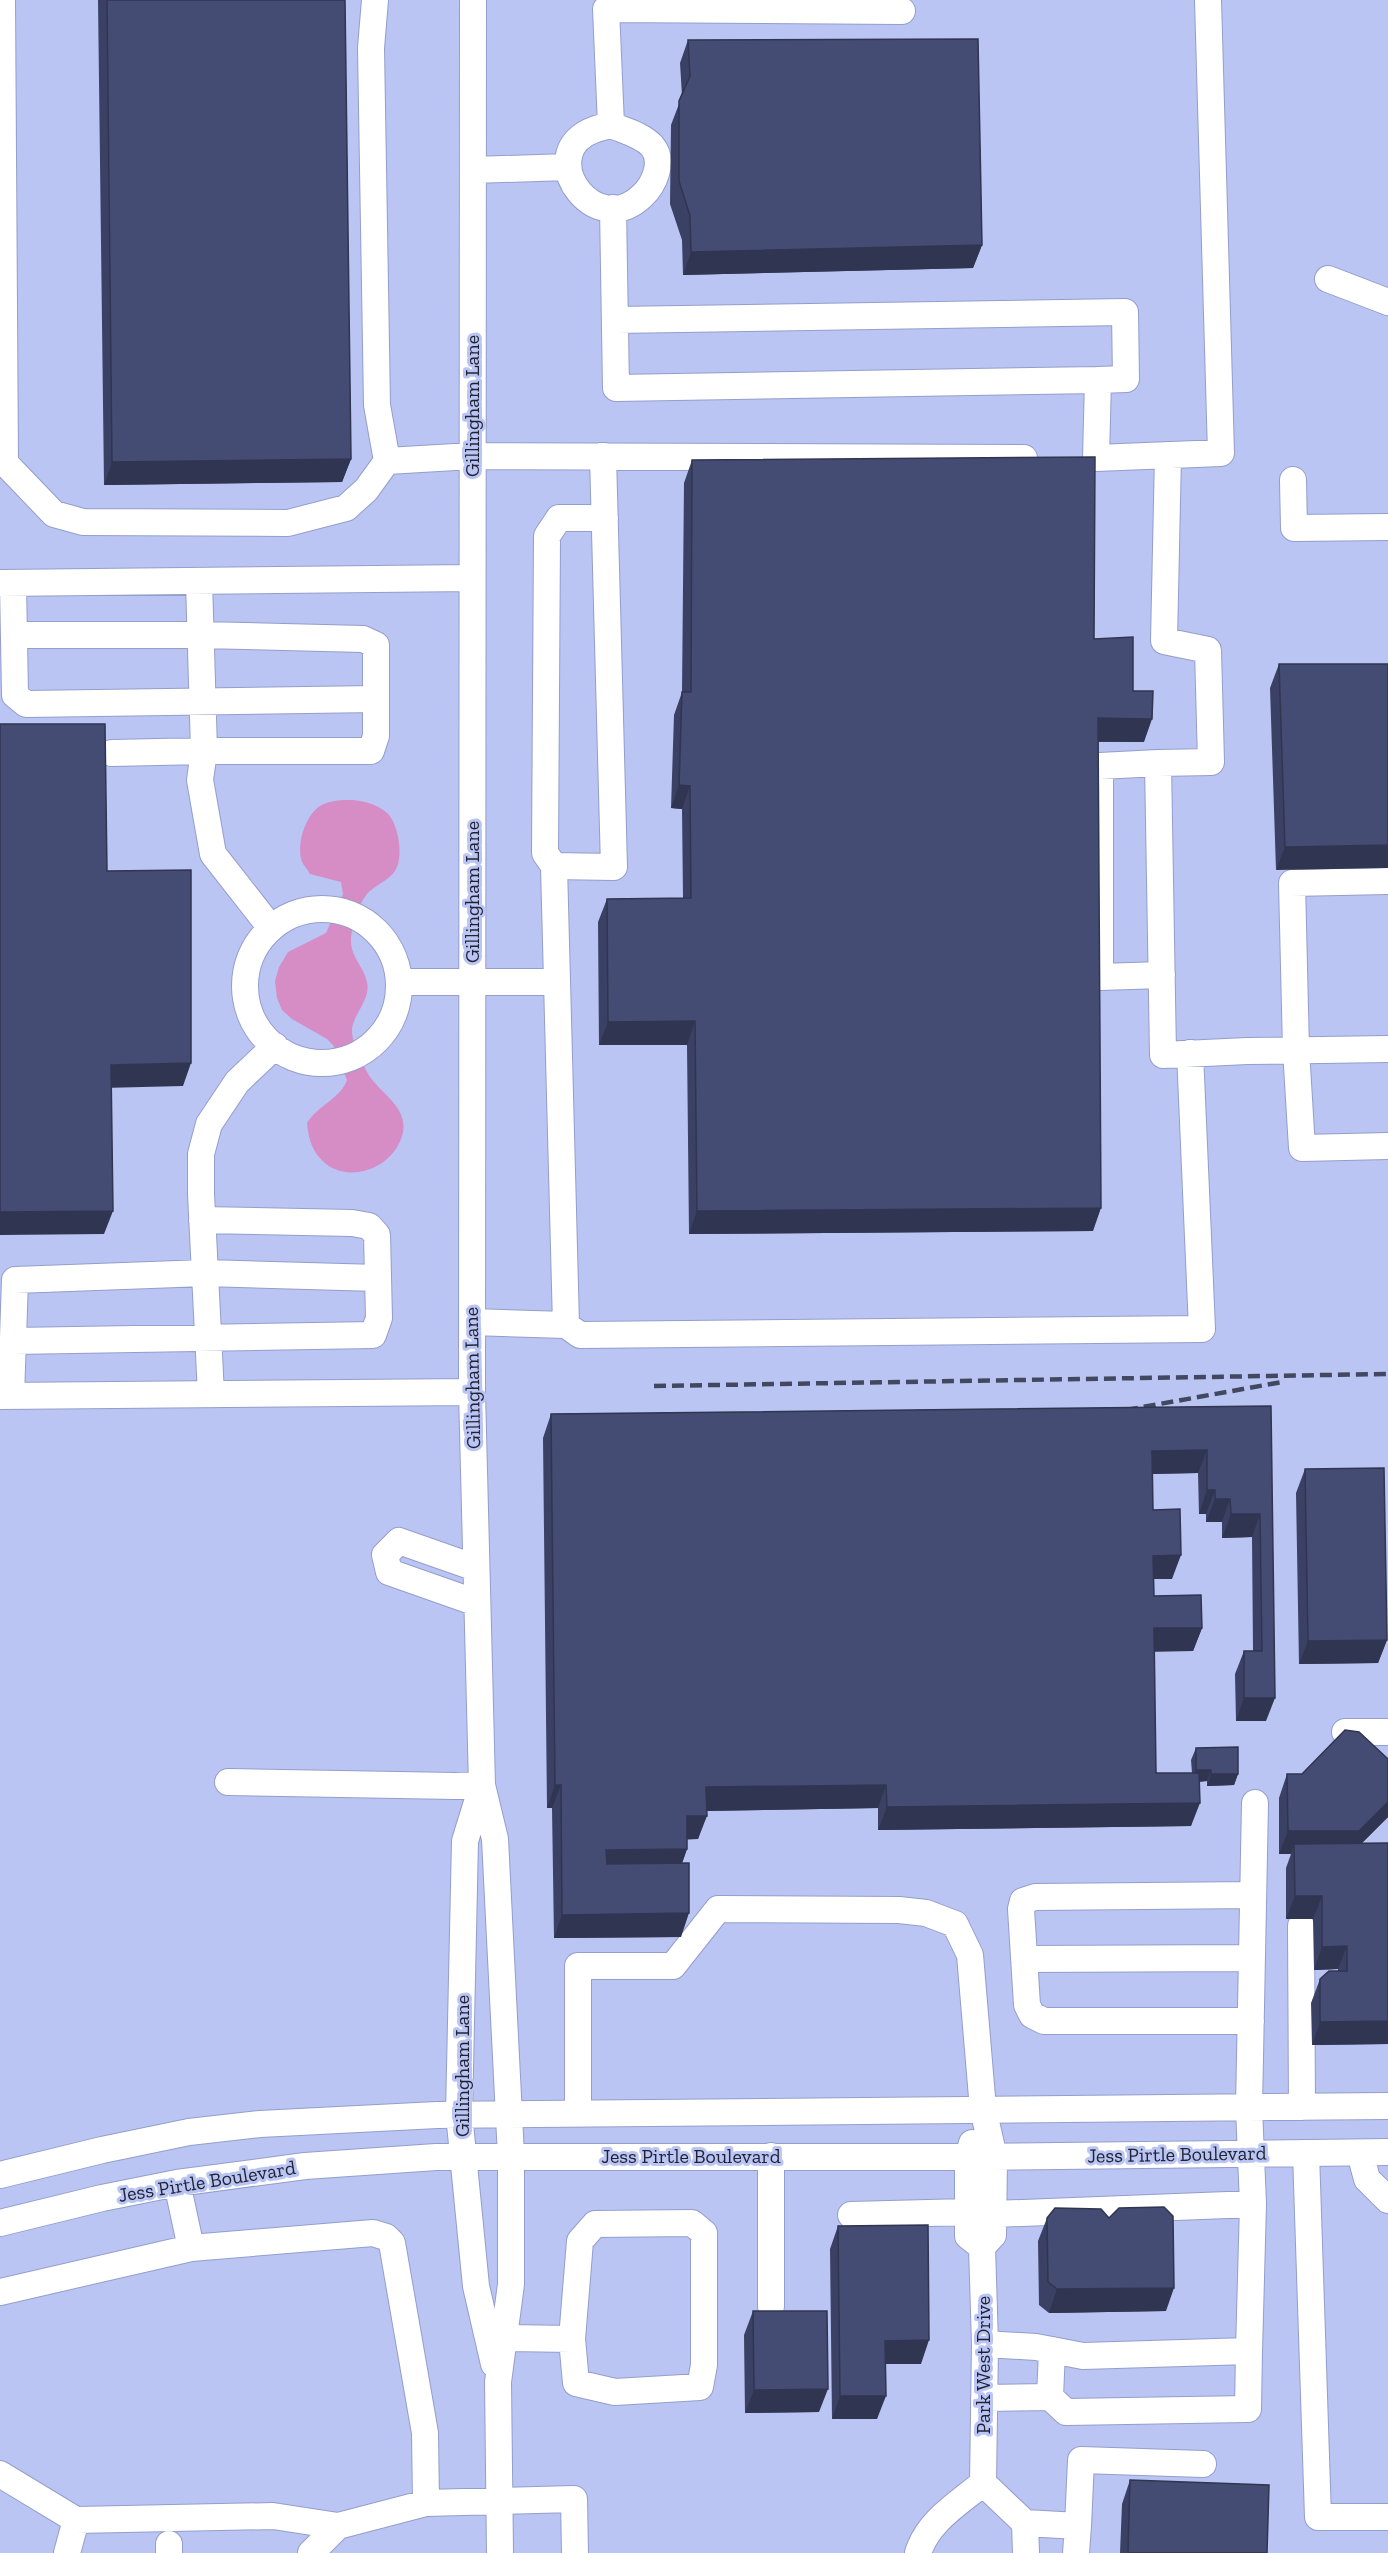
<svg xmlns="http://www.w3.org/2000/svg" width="1388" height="2553" font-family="'Zilla Slab',serif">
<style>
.water{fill:#d68cc5}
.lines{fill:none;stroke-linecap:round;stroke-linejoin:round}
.minor-casing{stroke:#949ecb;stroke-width:28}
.minor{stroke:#fff;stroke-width:26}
.rail{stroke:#424860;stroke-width:4.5;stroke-dasharray:12 6;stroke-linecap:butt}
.wall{fill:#3b4164}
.shaded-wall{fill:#303551}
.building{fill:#454c74;stroke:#303551;stroke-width:1.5}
.labels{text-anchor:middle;stroke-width:6;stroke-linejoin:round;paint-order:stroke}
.street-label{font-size:20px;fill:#1e2233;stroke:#bbc5f3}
</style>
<rect width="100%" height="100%" fill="#bbc5f3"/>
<!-- water -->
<path class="water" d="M352 800C365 801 376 804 386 812 398 822 403 852 397 867 392 879 379 883 370 891 360 899 351 927 351 941 351 957 364 967 367 982 371 999 354 1013 352 1029 351 1041 361 1061 367 1072 378 1093 411 1107 402 1136 392 1170 343 1187 319 1157 311 1148 308 1135 307 1123 317 1106 341 1098 347 1080L333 1045 327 1039 292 1019 282 1010 277 998 275 981 279 967 288 952 326 933 343 894 341 882 310 874C308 870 304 866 302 862 296 845 305 816 320 806 330 800 342 800 352 800Z"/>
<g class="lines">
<defs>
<path id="minor" d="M2 0 5 463 54 514 83 522 288 523 346 508 366 490 387 461 472 456 1024 458
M375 0 371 48 377 405 387 461
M473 0 472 1392 482 1785 495 1839 511 2156V2284L498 2382 500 2553
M611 125 606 9 902 11
M611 125C625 131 642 135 652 146 665 161 654 185 642 196 597 239 539 163 585 134 593 129 602 127 611 125Z
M473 170 568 167
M613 208 616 388 1098 380 1096 458 1221 453 1208 0
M1328 279 1388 302
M615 320 1125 312 1126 379 1098 380
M1168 455 1164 641 1208 650 1211 762 1158 763 1163 1055 1247 1051 1388 1049
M1293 480 1294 528 1388 527
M0 583 472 578
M13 583 15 695 26 704 376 699
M14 635H201L363 639 376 645V736L371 751H204L200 780 213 854 271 928
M112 753 204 751 199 581
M1158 763 1100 766V977L1162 975
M554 866 545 853 547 536 559 518H605
M1388 881 1292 883 1296 1050 1302 1148 1388 1146
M245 986a77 77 0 1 1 154 0a77 77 0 1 1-154 0Z
M400 982H557
M472 1322 566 1325 580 1335 1202 1329 1190 1053
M566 1325 554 866 614 867 603 456
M13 1341 373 1335 379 1318 377 1235 369 1226 352 1223 202 1220
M211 1394 201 1194V1154L209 1124 237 1082 275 1046
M0 1396 472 1392
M11 1396 15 1280 205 1273 378 1278
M476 1568 399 1541 385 1555 389 1572 477 1603
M1345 1732H1388
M228 1782 455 1786 482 1785
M482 1786 465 1841 459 2114 476 2286 494 2364
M1301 1926 1302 2107
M1024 1959 1252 1958
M1251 2021H1044L1032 2015 1027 2005 1021 1909 1023 1901 1035 1897 1253 1895
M578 2113V1966H673L718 1909 899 1910 926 1913 955 1924 970 1955 983 2109 994 2157 993 2235 982 2247 985 2344 983 2483
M972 2143 968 2157V2236L982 2247
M1306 2153 1318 2517H1388
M1360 2153 1367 2179 1388 2200
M771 2156V2306
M0 2175 102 2150 189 2132 260 2124 437 2115 1388 2106
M177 2183 191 2248 373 2233 386 2237 392 2243 425 2433 426 2503
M994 2214 1253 2204 1249 2108 1255 1803
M851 2215 967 2212
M0 2223 102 2198 177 2183 305 2166 436 2157H968L1388 2152
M0 2292 191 2248
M504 2338 572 2339 576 2383 615 2392 700 2387 704 2365V2233L692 2223 595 2224 580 2241 572 2339
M985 2344 1036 2347 1083 2356 1249 2351 1253 2204
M1050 2397 1066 2412 1248 2409 1249 2351
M984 2398 1050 2397 1052 2350
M0 2474 76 2520
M983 2483 1025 2523 1078 2526 1076 2553
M1025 2523 1026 2553
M1078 2526 1081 2460 1203 2464
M169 2544V2553
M67 2553 76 2520 273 2516 338 2526
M311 2553 338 2526 426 2503 574 2499 575 2553
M918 2553C928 2521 958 2504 983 2483"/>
</defs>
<!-- minor casing -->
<use href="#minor" class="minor-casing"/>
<!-- minor -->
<use href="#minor" class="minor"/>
<!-- rail -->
<path class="rail" d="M654 1386 1388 1374
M1126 1410 1282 1382"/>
</g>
<!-- wall -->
<path class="wall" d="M98 0H345L351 459 342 482 104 485Z
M688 40 982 245 973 268 683 275 682 240 670 204 671 125 682 96 680 63Z
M692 460 1094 639 1133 691 1144 742H1098L1093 1231 689 1234 687 1045H599L598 922 607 899 683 898 682 809 671 808 674 715 682 692 684 483Z
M1279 664H1388L1276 870 1270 688Z
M1271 1406 1266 1721H1236L1235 1674 1244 1651H1253L1252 1537 1222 1538V1522H1206V1514H1199L1198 1473 1153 1474V1510L1172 1579H1154V1596L1202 1628 1193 1651H1154L1156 1773H1192L1191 1760 1196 1748 1238 1774 1234 1785 1207 1786V1781L1199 1782 1191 1826 878 1830V1808L707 1811 698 1839H687V1849L682 1863 681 1937 554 1938 552 1808H547L543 1438 551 1414Z
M1305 1469 1387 1640 1378 1663 1299 1664 1296 1493Z
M1388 1759V1817L1361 1844 1388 1843V2044L1312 2045 1311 2003 1320 1979 1338 1971V1969L1314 1970 1313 1919H1286V1868L1291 1854H1279V1798L1287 1774H1302Z
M1047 2218H1109L1166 2311 1049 2313 1039 2305 1038 2241Z
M838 2226 921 2364H885L877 2419H832L830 2249Z
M753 2311 819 2412 745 2413 744 2335Z
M1130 2480 1267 2553H1120L1122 2504Z"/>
<!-- shaded-wall -->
<path class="shaded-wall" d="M982 245 973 268 683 275 691 252Z
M351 459 342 482 104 485 112 462Z
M1098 718 1152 719 1144 742 1090 741Z
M679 785 690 786 682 809 671 808Z
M1388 845V868L1276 870 1285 847Z
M695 1021 687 1045H599L608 1022Z
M191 1063 183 1086 102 1088 111 1065Z
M1101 1208 1093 1231 689 1234 697 1211Z
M113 1211 104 1234 0 1235V1212Z
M1207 1450 1198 1473 1144 1474 1152 1451Z
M1207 1490H1215L1206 1514H1199Z
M1215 1499H1230L1222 1522H1206Z
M1231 1514H1260L1252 1537 1222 1538Z
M1181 1555 1172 1579H1145L1153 1556Z
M1154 1628H1202L1193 1651 1145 1652Z
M1387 1640 1378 1663 1299 1664 1308 1641Z
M1244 1698H1275L1266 1721H1236Z
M1196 1770H1211L1207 1781 1192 1782Z
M1211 1774H1238L1234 1785 1207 1786Z
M555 1785H561L552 1808H547Z
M886 1785 878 1808 698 1811 706 1787Z
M1388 1802V1817L1351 1854 1294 1844 1291 1854H1279L1288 1831Z
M1200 1803 1191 1826 878 1830 887 1807Z
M687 1816H707L698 1839 679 1840Z
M687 1849 679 1872 598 1873 606 1850Z
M1295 1896H1322L1313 1919H1286Z
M689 1913 681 1937 554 1938 562 1915Z
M1347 1946 1338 1969 1314 1970 1322 1947Z
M1388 2021V2044L1312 2045 1320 2022Z
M1174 2288 1166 2311 1049 2313 1057 2289Z
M929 2340 921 2364H877L885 2341Z
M828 2389 819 2412 745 2413 754 2390Z
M840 2396H886L877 2419H832Z"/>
<!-- building -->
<path class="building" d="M107 0H345L351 459 112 462Z
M978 39 982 245 691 252 690 216 679 181V101L690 76 688 40Z
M1095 457 1094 639 1133 637V691H1153L1152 719 1098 718 1101 1208 697 1211 695 1021 608 1022 607 899 691 898 690 786 679 785 682 692H691L692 460Z
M1279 664H1388V845L1285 847Z
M0 724H105L107 871 191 870V1063L111 1065 113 1211 0 1212Z
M1271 1406 1275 1698H1244V1651H1262L1260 1514H1231L1230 1499H1215V1490H1207V1450L1152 1451 1153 1510 1180 1509 1181 1555 1153 1556 1154 1596 1201 1595 1202 1628H1154L1156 1773H1199L1200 1803 887 1807 886 1785 706 1787 707 1816H687V1849L606 1850 607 1864 689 1863V1913L562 1915 561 1785H555L551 1414Z
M1384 1468 1387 1640 1308 1641 1305 1469Z
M1345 1730 1359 1732 1388 1759V1802L1359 1831H1288L1287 1774H1302Z
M1238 1747V1774H1211V1770H1196V1748Z
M1388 1843V2021L1320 2022V1979L1329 1971H1347V1946L1322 1947V1896H1295L1294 1844Z
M1164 2207 1173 2216 1174 2288 1057 2289 1048 2282 1047 2218 1055 2208 1101 2209 1109 2218 1119 2208Z
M928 2225 929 2340 885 2341 886 2396H840L838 2226Z
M753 2311H827L828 2389 754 2390Z
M1130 2480 1269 2485 1267 2553H1128Z"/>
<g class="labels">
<!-- street labels -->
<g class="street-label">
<text transform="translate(472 406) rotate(-90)" y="7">Gillingham Lane</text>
<text transform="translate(472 892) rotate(-90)" y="7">Gillingham Lane</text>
<text transform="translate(472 1378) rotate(-91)" y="7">Gillingham Lane</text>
<text transform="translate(462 2066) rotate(-90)" y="7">Gillingham Lane</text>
<text transform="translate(1177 2154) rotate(-1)" y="7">Jess Pirtle Boulevard</text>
<text x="691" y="2163">Jess Pirtle Boulevard</text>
<text transform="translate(207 2181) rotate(-9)" y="7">Jess Pirtle Boulevard</text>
<text transform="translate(983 2365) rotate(-90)" y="7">Park West Drive</text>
</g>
</g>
</svg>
